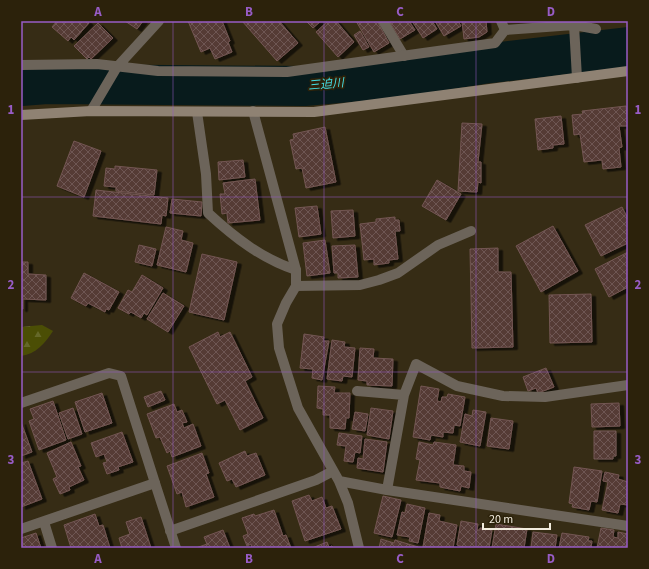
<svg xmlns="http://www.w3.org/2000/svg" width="649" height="569" font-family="'Source Sans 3','Noto Sans JP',sans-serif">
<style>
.forest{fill:url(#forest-firs)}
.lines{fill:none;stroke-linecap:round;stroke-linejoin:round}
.river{stroke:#081b1c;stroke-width:40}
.building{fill:url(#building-cross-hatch);stroke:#735652;filter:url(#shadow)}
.lane{stroke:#6c645a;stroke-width:10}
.street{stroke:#6c645a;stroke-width:10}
.secondary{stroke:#8f8273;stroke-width:10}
.grid{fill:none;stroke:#985cc6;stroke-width:1;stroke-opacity:0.55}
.labels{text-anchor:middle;stroke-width:3.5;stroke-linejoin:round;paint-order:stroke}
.water-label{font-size:12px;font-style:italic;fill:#44dde4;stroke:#2c220b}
.neatline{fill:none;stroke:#985cc6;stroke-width:1.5}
.grid-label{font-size:13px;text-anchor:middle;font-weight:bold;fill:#985cc6}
</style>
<defs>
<pattern id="forest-firs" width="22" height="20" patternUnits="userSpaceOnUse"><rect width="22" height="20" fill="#4b4e05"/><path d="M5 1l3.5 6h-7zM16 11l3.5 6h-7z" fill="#656829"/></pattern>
<pattern id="building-cross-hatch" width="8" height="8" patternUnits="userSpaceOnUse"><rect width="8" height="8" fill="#553a36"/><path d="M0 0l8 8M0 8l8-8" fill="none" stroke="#6e5753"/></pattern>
<filter id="shadow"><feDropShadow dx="4.5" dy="2.5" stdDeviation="0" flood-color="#0009"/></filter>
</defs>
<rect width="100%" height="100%" fill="#362c15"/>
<!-- forest -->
<path class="forest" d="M42 325 53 331C45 343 36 354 21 356V327Z"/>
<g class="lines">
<!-- river -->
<path class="river" d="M21 86 47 84 304 86 395 78 483 64 628 47"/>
</g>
<!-- building -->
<path class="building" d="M57 21H87L89 23 74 40 71 37 68 41 52 27Z
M125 21H143L137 29Z
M188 21H222L230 41 228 42 232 52 215 59 210 48 201 52Z
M242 21H279L298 43 277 61Z
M306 21H321L313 28Z
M328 21H336L354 42 338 57 316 32Z
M356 21H377L389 43 374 52Z
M389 21H409L415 30 400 39Z
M412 21H432L437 29 423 38Z
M435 21H458L461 26 444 36Z
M462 21H486L487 32 479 37 464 39Z
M98 23 113 38 91 59 89 57 87 59 74 46Z
M360 31 369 47 363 50 354 35Z
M626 106 628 126H619L622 147 619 148 621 167 603 169 602 160 584 162 580 134 574 135 572 115 583 114 582 111Z
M561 116 564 144 553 145V148L538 150 535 119Z
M462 123 482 124 478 162H481V183L478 182 477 192 458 191Z
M325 127 336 182 306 188 302 168 296 169 290 140 294 139 293 134Z
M74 141 101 151 84 197 57 186Z
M243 160 245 177 219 180 218 162Z
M115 166 157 170 154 195 116 191V187L104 186 106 168 115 169Z
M255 179 260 220 228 223 227 213 222 214 220 194H225L223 183Z
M437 180 461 194 446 220 422 206Z
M96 190 168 198 166 216 162 215 161 224 93 216Z
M172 199 202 202 201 216 170 213Z
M317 206 321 234 299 237 295 208Z
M622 207 628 219V243L601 256 585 225Z
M353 210 355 236 333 238 331 211Z
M395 217V220H399L400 231H395L398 259 389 260V263L374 265V259L364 260 360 224 376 222V219Z
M553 226 578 271 541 292 516 246Z
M166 227 183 231 181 240 193 243 186 272 157 265Z
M325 240 330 273 307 276 303 243Z
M139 245 156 249 152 266 135 262Z
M355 245 358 277 338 278V273H334L332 246Z
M498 248V272H511L513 347 472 348 470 249Z
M628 252V287L609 297 595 269Z
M202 254 237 262 224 320 189 312Z
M21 262H28V274L46 275V300L23 299V309H21Z
M84 273 119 292 109 310 106 309 105 312 88 303 86 306 71 298Z
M142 275 163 288 147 315 144 313 141 318 131 312 129 314 118 308 128 290 132 292Z
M163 293 184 306 168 332 147 319Z
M591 294 592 342 550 343 549 295Z
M218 332 220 337 230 332 252 377 245 381 263 418 240 430 225 400 217 404 189 347Z
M304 334 324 337 323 341H329L322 380 312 378 313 369 300 368Z
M332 340 345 342 344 347 355 348 352 377 343 376 342 381 327 379Z
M360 348 374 349 373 358 393 359 392 386 367 385V381L358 380Z
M546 368 554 387 538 393 536 388 528 391 523 377Z
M318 386 335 387 334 393H350L349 418H346L345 429 330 428V415H323V409L317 408Z
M421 386 439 389 437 401 441 402 442 397H447L448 394 465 397 460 426 454 425 453 433 443 432V437L431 435 430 440 413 437Z
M161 391 165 400 148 407 144 397Z
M102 393 112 423 85 432 75 402Z
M53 401 66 440 39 450 29 421 34 419 30 409Z
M619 403 620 426 592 427 591 404Z
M174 404 177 412 182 410 187 422 182 423 184 428 193 424 201 446 172 457 170 451 167 453 160 437 156 438 147 414Z
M73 408 82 434 68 439 59 413Z
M371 408 393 411 389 439 367 435Z
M473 410 486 412 480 446 460 442 465 414 472 416Z
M355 412 368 414 365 431 352 429Z
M491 418 513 421 509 449 487 446Z
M21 422 32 452 21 456Z
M594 431H616V456H613V459H594Z
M122 432 133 462 118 467 119 470 107 474 103 463 107 462 104 454 96 457 91 443Z
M339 433 362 436 360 453 355 452 353 462 344 461 346 446 337 445Z
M365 439 387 442 383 472 357 468 358 458 363 459Z
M71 442 81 466 78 467 84 480 69 487 70 490 60 494 53 479 57 477 47 453Z
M419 442 433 445 434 442 456 445 453 465 464 466V471L471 472 469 488 461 486 460 491 440 487V483L416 480 420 460 416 459Z
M245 451 247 456 256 453 265 475 236 487 232 479 227 481 219 463Z
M202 453 209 473 206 474 214 497 186 507 182 492 177 494 167 466Z
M28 461 42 499 21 507V463Z
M574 467 602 471 597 502 591 501 589 510 572 507 573 504 569 503Z
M605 472 619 475 618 479 628 482V505L620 504 618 513 602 510 608 482 603 481Z
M309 495 312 501 322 497 326 508 332 506 341 529 305 541 292 501Z
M383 496 401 500 392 537 374 533Z
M407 504 425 508 418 543 409 541 410 537 397 535 402 512 405 513Z
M274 510 283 536 286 535 291 548H252L251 544 247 546 243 536 248 534 242 518 254 514 255 516Z
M429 513 440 515 439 521 457 525 453 548 423 547Z
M95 514 99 526 103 525 110 548H71L64 525Z
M141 517 151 548H122L119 538 130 534 126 522Z
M461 521 478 524 477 530H480V528L492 530 489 548H466L457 545Z
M496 524 527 529 524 548H492Z
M601 528 614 530 613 537 618 538V532L628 534 627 548H597Z
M223 530 230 548H196L207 544 204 537Z
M533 532 557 535 555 548H531Z
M36 533 41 548H21V538Z
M562 533 589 537 588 541H592L591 548H559Z
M381 539 394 543 395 540 418 547 379 548Z
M327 542 329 547 332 546 333 548H312Z"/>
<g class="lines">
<!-- lane -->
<path class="lane" d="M383 21 404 56
M501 21 505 30
M197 112 206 174 208 213C234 237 262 259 296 270
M296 286 360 285 379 280 398 273 438 245 471 231
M357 391 404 395
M21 403 109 373 121 376 155 483
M387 490 404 395 416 364 457 386 503 396 545 397 628 385"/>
<!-- street -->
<path class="street" d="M574 25 577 78
M21 65 97 64 158 71 287 72 495 43 505 30 574 25 596 29
M91 111 117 67 159 21
M253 111 296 270V286L286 303 277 324 279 348 298 408 339 481 387 490 628 526
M339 481 348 503 359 548
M44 522 52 548
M21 529 155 483 176 548
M170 531 316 480 333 471"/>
<!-- secondary -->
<path class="secondary" d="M21 115 91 111 314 112 628 71"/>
</g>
<!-- grid -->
<path class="grid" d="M173 21V548M324 21V548M476 21V548M21 197H628M21 372H628"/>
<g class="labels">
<!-- water labels -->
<g class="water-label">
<text transform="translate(326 84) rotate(-5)" y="4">三迫川</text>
</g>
</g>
<!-- border -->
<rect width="649" height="569" fill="none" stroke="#2c220b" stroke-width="44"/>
<!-- scale -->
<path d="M483 523v6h67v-6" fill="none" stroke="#f1ebdd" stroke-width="2"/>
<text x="489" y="523" font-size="12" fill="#f1ebdd" stroke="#2c220b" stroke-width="3" paint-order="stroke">20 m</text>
<rect x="22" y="22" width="605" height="525" class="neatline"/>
<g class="grid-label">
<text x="98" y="16">A</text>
<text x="249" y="16">B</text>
<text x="400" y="16">C</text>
<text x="551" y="16">D</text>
<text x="11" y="114">1</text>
<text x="638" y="114">1</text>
<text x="11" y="289">2</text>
<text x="638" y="289">2</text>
<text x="11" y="464">3</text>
<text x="638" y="464">3</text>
<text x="98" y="563">A</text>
<text x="249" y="563">B</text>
<text x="400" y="563">C</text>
<text x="551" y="563">D</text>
</g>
</svg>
